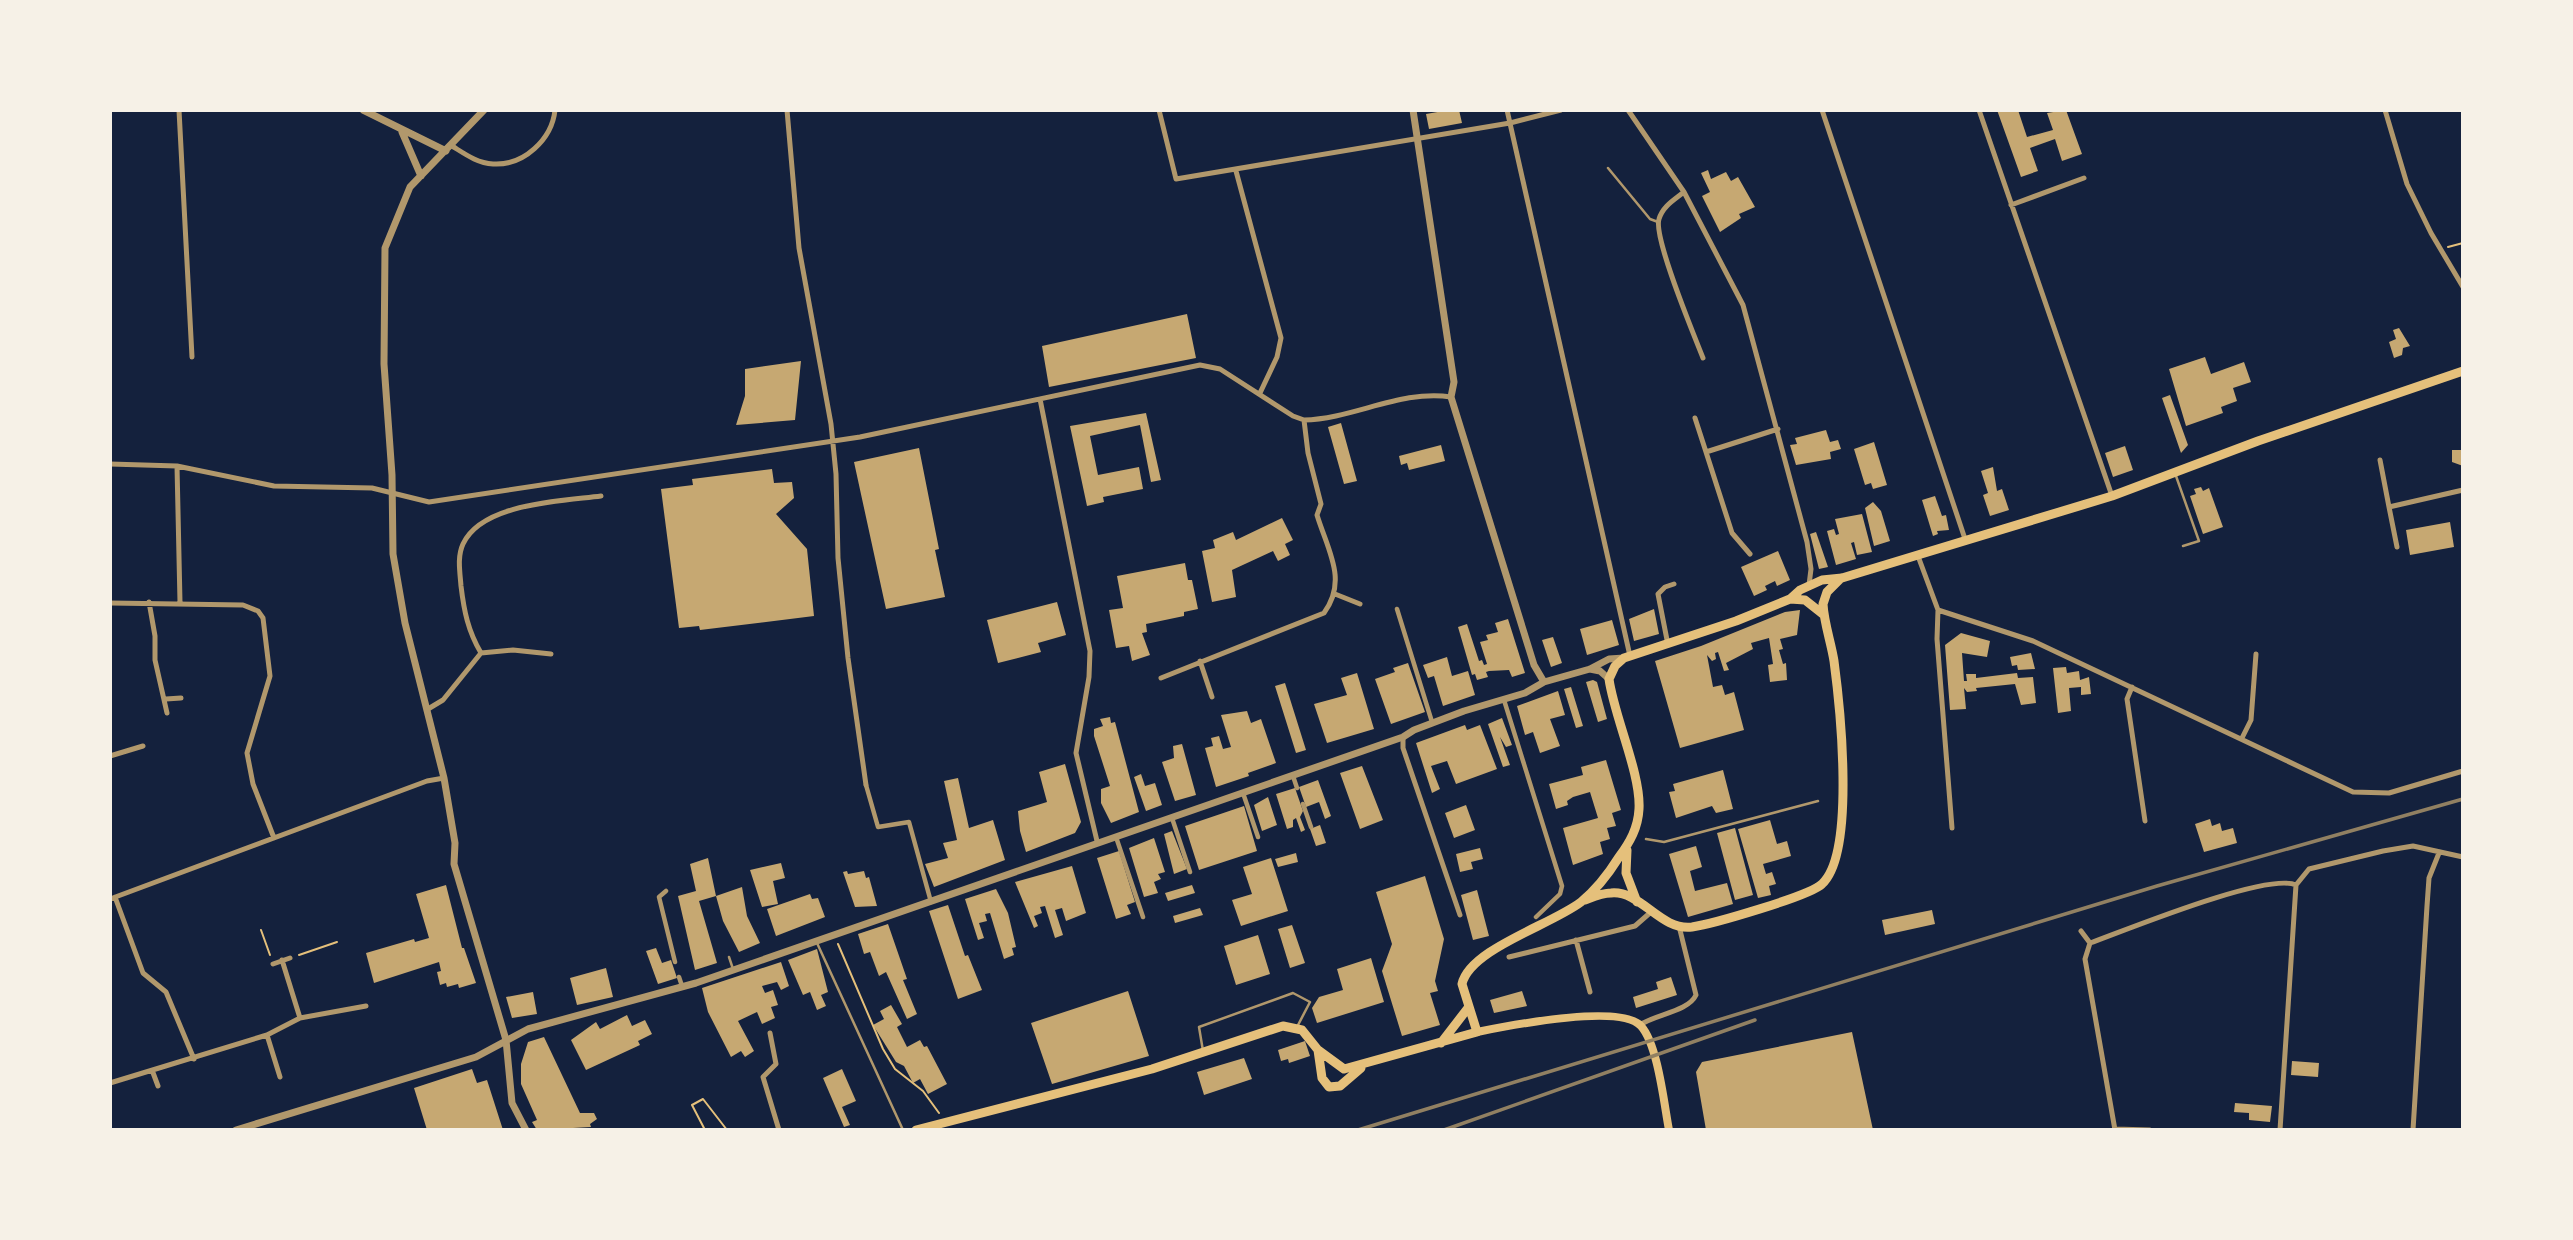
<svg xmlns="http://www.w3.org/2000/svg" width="2573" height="1240" font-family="'PT Sans Narrow',sans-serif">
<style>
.building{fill:#c6a872}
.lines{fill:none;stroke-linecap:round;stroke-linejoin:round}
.path{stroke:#e5c07b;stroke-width:2}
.service{stroke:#b1986c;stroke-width:2.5}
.pedestrian{stroke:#b1986c;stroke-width:4.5}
.minor{stroke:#b1986c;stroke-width:5}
.tertiary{stroke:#b1986c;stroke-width:7}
.secondary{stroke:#e5c07b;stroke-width:8}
.primary{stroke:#e5c07b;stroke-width:9}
.rail{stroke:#918062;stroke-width:3.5}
</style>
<rect width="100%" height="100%" fill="#14213d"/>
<!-- building -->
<path class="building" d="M1449 110H1459L1462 123 1429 129 1426 114Z
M1997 110H2018L2027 137 2053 130 2047 113 2066 110 2082 154 2062 161 2055 139 2030 148 2038 171 2021 177Z
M1708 170 1711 179 1726 172 1731 181 1738 177 1755 207 1739 214 1741 218 1720 232 1702 196 1710 192 1701 173Z
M1187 314 1196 358 1049 387 1042 346Z
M2399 328 2410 346 2403 348 2402 355 2394 358 2389 342 2396 339 2393 330Z
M2205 357 2211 374 2244 362 2251 382 2233 388 2237 401 2221 407 2223 413 2186 426 2169 369Z
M801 361 795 420 736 425 745 396V369Z
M2170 395 2188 445 2181 453 2162 398Z
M1146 413 1161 480 1151 482 1140 425 1090 436 1098 475 1139 467 1143 489 1103 497 1104 502 1087 506 1070 426Z
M1341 423 1357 481 1344 484 1328 427Z
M1826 430 1830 442 1838 440 1841 449 1830 452 1831 459 1796 465 1790 445 1797 444 1795 438Z
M1874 442 1887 485 1873 489 1871 483 1865 485 1854 449Z
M1441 445 1445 461 1409 470 1407 463 1401 465 1399 456Z
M2125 446 2133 470 2113 477 2105 453Z
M919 448 939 549 935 550 945 597 886 609 854 462Z
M2452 450H2463V466L2452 462Z
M1993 467 1997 491 2002 489 2009 510 1990 516 1983 495 1988 493 1981 471Z
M772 469 774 483 792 482 794 498 776 514 807 549 814 616 700 630 699 626 679 628 661 489 693 485 692 479Z
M2201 487 2203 491 2209 488 2223 527 2203 534 2190 496 2196 494 2194 489Z
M1935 496 1942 516 1946 515 1949 530 1937 531 1938 534 1933 536 1922 500Z
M1873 502 1881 511 1890 541 1874 546 1865 508Z
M1862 514 1872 552 1857 555 1854 542 1851 543 1856 559 1836 565 1827 531 1834 529 1836 535 1839 534 1835 519Z
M1282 518 1293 540 1285 544 1290 555 1278 561 1273 551 1232 570 1236 597 1212 602 1202 551 1215 548 1213 540 1233 532 1236 540Z
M2450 522 2454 547 2410 555 2406 530Z
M1816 532 1828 567 1819 569 1810 534Z
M1778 551 1790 580 1777 586 1775 581 1765 586 1767 590 1754 596 1741 567Z
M1185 563 1188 580H1192L1198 609 1184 612V616L1146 624 1147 632 1142 633 1150 655 1132 661 1129 646 1116 648 1109 610 1123 608 1117 576Z
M1057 602 1066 635 1038 643 1041 652 998 663 987 620Z
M1654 609 1659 634 1634 641 1629 619Z
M1800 610 1797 635 1780 639 1783 649 1779 650 1783 664 1786 663 1787 680 1770 682 1768 665 1773 664 1769 638 1751 643 1753 649 1726 663 1729 670 1724 671 1718 652 1715 653 1716 659 1712 661 1707 655 1713 687 1722 685 1725 695 1734 692 1744 730 1680 748 1655 661 1701 646 1785 612Z
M1508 619 1525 673 1512 677 1509 670 1489 671 1486 672 1488 677 1477 680 1475 674 1472 675 1458 627 1467 624 1479 661 1482 660 1484 665 1487 664 1480 642 1488 640 1486 635 1498 632 1495 623Z
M1612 620 1619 645 1587 655 1580 629Z
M1961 633 1990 641 1987 657 1962 653 1964 681H1967L1966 674H1976V678L2017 673 2018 678 2033 677 2036 703 2021 705 2015 684 1976 688 1977 691 1967 692 1964 688 1966 709 1950 710 1945 645Z
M1553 637 1562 663 1551 667 1542 640Z
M2031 653 2035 669 2018 670 2017 665 2012 666 2010 657Z
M1447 657 1452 676 1468 671 1475 695 1443 706 1434 676 1428 678 1423 665Z
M1408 663 1425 712 1391 724 1375 679 1395 672 1393 668Z
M2066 667 2067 673 2079 671 2080 680 2089 677 2091 694 2081 695V687L2069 688 2071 711 2058 713 2053 668Z
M1357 673 1374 729 1327 743 1314 704 1347 695 1341 678Z
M1593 680 1597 682 1607 719 1598 722 1586 682Z
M1285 683 1306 750 1296 753 1275 686Z
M1571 687 1583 726 1576 728 1564 689Z
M1558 691 1565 715 1550 719 1560 746 1540 753 1533 732 1525 735 1517 706Z
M1247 711 1251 723 1261 719 1276 763 1248 773 1249 776 1216 787 1205 748 1213 746 1211 738 1219 736 1223 749 1231 747 1221 715Z
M1110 717 1111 723 1115 722 1139 812 1111 823 1101 803V789L1110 786 1094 736V729L1103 726 1100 719Z
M1502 718 1512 745 1506 747 1500 737 1510 765 1503 767 1488 724Z
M1465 725 1467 730 1480 725 1497 769 1456 784 1447 761 1431 766 1440 789 1432 793 1416 743Z
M1182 744 1196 795 1175 801 1162 762 1174 758 1173 746Z
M1606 760 1621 810 1612 813 1616 826 1607 828 1610 839 1600 842 1603 854 1573 865 1563 828 1598 818 1590 792 1573 797 1567 801 1568 805 1556 809 1549 784 1583 775 1581 767Z
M1065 764 1081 822 1075 833 1026 852 1020 831 1018 811 1047 802 1039 772Z
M1362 766 1383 820 1360 829 1340 773Z
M1723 770 1733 809 1716 813 1712 806 1676 818 1669 792 1675 791 1673 784Z
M1141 774 1145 786 1155 783 1162 805 1146 811 1134 777Z
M958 778 969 828 993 820 1005 860 934 887 925 864 948 858 943 843 957 840 944 781Z
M1318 780 1331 816 1325 819 1319 802 1306 807 1299 787Z
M1295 788 1303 811 1300 817 1305 830 1301 832 1296 818 1293 820V827L1287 829 1276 794Z
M1268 797 1277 825 1262 831 1254 805Z
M1466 805 1475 830 1454 838 1445 813Z
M1244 806 1257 851 1199 870 1185 826Z
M2210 819 2212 826 2220 823 2222 831 2233 828 2237 843 2204 852 2195 824Z
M1770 820 1777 844 1787 841 1791 856 1763 864 1766 874 1772 872 1776 884 1769 886 1771 895 1758 898 1738 829Z
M1320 825 1326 843 1316 846 1310 829Z
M1735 828 1753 895 1735 900 1717 833Z
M1172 831 1187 869 1174 874 1164 834Z
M1154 838 1165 872 1158 874 1161 879 1154 882 1158 893 1144 897 1129 848Z
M1696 846 1702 867 1690 871 1695 891 1727 883 1733 904 1688 917 1669 854Z
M1480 848 1483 859 1471 862 1473 869 1460 872 1456 854Z
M1119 851 1135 902 1127 905 1131 914 1116 919 1097 858Z
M1296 853 1298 862 1278 867 1275 859Z
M708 858 716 896 699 901 717 963 695 970 678 896 696 891 690 864Z
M1271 858 1288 911 1241 926 1232 900 1252 894 1243 867Z
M781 863 785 878 773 881 778 904 762 907 750 870Z
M1072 866 1086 913 1066 921 1062 908 1055 910 1063 935 1055 938 1045 906 1040 907 1042 913 1034 916 1038 926 1034 928 1015 882Z
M847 871 848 874 864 871 866 878 869 877 877 906 855 907 843 872Z
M1425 876 1444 939 1435 981 1438 991 1430 993 1440 1025 1402 1036 1382 971 1392 944 1376 892Z
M446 885 462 948H464L476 983 459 988 458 984 447 987 446 983 440 985 437 972 441 971 439 962 374 983 366 953 414 939 415 942 429 938 416 894Z
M1192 885 1195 893 1168 901 1165 893Z
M742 887 747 916 760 943 739 952 723 921 716 896Z
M996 889 1008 913 1016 947 1012 948 1014 955 1004 959 990 913 985 914 987 921 979 923 984 938 978 940 965 899Z
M1477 890 1489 936 1473 940 1461 895Z
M810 894 812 899 818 898 825 917 776 936 767 909Z
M948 905 965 956 968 955 982 990 958 999 929 911Z
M1200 908 1203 915 1175 923 1173 916Z
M1932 910 1935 924 1885 935 1882 920Z
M888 924 907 979 903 980 917 1014 907 1019 886 972 879 976 870 952 864 954 858 934Z
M1292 925 1305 963 1290 968 1278 929Z
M1258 935 1270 974 1236 985 1224 946Z
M656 948 662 963 671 960 677 978 658 984 646 951Z
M817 949 828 992 821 995 826 1006 817 1010 810 992 803 995 788 960Z
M1371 958 1384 1002 1317 1023 1312 1008 1319 997 1343 990 1337 969Z
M781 962 789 986 781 990 777 982 762 986 765 993 773 990 778 1005 771 1007 775 1018 762 1024 757 1012 738 1021 754 1051 745 1057 741 1051 731 1057 708 1012 702 988Z
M606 968 613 997 577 1005 570 978Z
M1671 977 1677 995 1636 1008 1633 997 1658 989 1656 982Z
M1128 991 1149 1056 1052 1084 1031 1023Z
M1522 991 1527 1006 1494 1013 1490 1000Z
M533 992 537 1014 512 1018 506 997Z
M891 1005 902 1024 897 1027 907 1047 920 1040 924 1047 927 1046 947 1084 928 1094 920 1079 913 1083 904 1066 896 1062 873 1025 884 1019 880 1011Z
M627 1015 632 1026 645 1020 652 1034 638 1041 640 1045 586 1070 571 1040 596 1022 600 1029Z
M1852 1032 1873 1130H1706L1696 1072 1702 1062Z
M544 1037 580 1113H594L597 1119 590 1124 591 1127 537 1130 532 1122 537 1120 521 1084V1064L528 1042Z
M1305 1041 1310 1056 1289 1063 1288 1059 1281 1061 1278 1050Z
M1244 1058 1252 1079 1204 1095 1197 1072Z
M2292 1061 2319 1063 2318 1077 2291 1075Z
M472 1069 477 1083 487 1080 503 1130H427L414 1088Z
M842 1069 856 1101 842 1107 850 1125 844 1127 823 1078Z
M2235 1103 2272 1106 2270 1122 2249 1120V1113L2234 1112Z"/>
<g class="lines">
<!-- path -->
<path class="path" d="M2448 247 2463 243
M261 930 270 955
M838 944 883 1049 895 1069 923 1091 939 1113
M299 955 337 942
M705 1130 692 1105 703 1099 727 1130"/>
<!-- service -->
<path class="service" d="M1608 168 1650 219 1658 222
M2176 476 2199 541 2183 546
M1646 839 1664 842 1818 801
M817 943 903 1130
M729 957 733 969
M1203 1051 1199 1027 1293 993 1310 1002 1297 1027"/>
<!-- pedestrian -->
<path class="pedestrian" d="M1397 609 1432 722
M1504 700 1562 886 1560 894 1536 917
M1293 776 1297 788
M866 785 878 827 909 822 931 902
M1243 793 1258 837
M1303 804 1311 827
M1172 818 1190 872
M1116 837 1143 917
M666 891 659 897 675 962
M679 977 682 986"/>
<!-- minor -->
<path class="minor" d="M179 110 192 357
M787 110 799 248 831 424 836 474 838 558 848 658 866 785
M1159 110 1176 179 1510 123 1561 110
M1507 110 1630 656
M1628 110 1684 192 1743 305 1807 542 1811 569 1809 585
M1822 110 1966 542
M1979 110 2112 496
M2385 110 2407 184 2431 233 2463 287
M452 146C465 154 477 163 493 164 524 166 552 139 555 110
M1236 171 1281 338 1277 357 1260 393
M1684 192C1674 200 1663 206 1659 219 1653 237 1694 335 1703 358
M2011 205 2084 178
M1040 399 1090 651 1089 677 1076 753 1097 841
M1695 418 1706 452
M2380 460 2389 507 2463 490
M110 464 177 466 274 486 372 488 429 502 860 437 1200 365 1220 369 1293 416 1304 420C1353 419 1402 389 1451 397
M177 466 180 602
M2389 507 2397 547
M1750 554 1732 533 1706 452 1778 429
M1918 556 1938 610 2033 641 2353 792 2389 793 2463 771
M1335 594 1360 604
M149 602 155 636V660L167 713
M110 603 243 605 258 611 263 618 270 676 247 753 253 784 274 838
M1938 610 1937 639 1952 828
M1668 645 1658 594 1665 587 1674 584
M481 653 513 650 551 654
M1200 661 1212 697
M1161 678 1324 613C1348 580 1328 551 1317 515L1321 504 1308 453 1304 420
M2132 687 2127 699 2145 821
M166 699 181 698
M428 709 443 700 481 653C468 631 464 611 461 586 460 572 457 557 463 544 482 503 562 501 601 496
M1403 737V748L1460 915
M2242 738 2251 720 2256 654
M110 756 143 746
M115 897 143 973 166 992 194 1059
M110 899 427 781 444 778
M2081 931 2090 943C2126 930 2267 872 2296 885
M1576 940 1590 992
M2090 943 2085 959 2115 1130
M1509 957 1635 926 1651 912
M282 960 300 1018
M273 964 290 958
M1640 1025C1655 1014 1688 1012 1696 995L1679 926
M770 1033 776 1064 763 1077 779 1130
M267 1035 280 1077
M152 1070 158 1086
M110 1083 267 1035 300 1018 366 1006
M2115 1129 2150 1130
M2280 1130 2296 885 2309 869 2383 851 2413 846 2463 857
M2413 1130 2427 906 2429 878 2439 853"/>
<!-- tertiary -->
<path class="tertiary" d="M363 110 446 151
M484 110 410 187 385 248 384 364 392 475 393 554 405 623 444 778 455 843 454 864 506 1040 512 1103 526 1130
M1413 110 1454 382 1451 397 1534 665 1544 682
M402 132 421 176
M1590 669 1600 671 1609 679
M236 1130 476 1057 528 1029 696 983 1403 737 1414 730 1464 711 1525 693 1544 682 1590 669 1609 659 1624 658"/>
<!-- secondary -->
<path class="secondary" d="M1477 1032C1507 1026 1620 1003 1641 1026 1658 1045 1664 1104 1669 1130"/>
<!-- primary -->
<path class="primary" d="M1790 599 1805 600 1824 615
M1627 850 1626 873 1637 902
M1585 900C1593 897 1602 893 1611 893 1641 890 1660 931 1692 927 1712 924 1810 896 1822 884 1856 853 1840 706 1834 661 1831 642 1824 623 1823 604L1827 592 1841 578
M1441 1043 1468 1008
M1318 1050 1322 1078 1329 1087 1340 1086 1361 1068
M1344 1069 1477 1032 1462 984C1470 949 1551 925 1581 902 1596 890 1609 873 1619 857 1630 842 1638 828 1639 809 1641 774 1614 716 1609 679L1615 666 1624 658 1736 621 1790 599 1800 590 1822 580 1842 578 2112 496 2258 441 2463 371
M916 1130 1152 1069 1283 1026 1302 1030 1318 1050 1344 1069"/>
<!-- rail -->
<path class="rail" d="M1358 1130 2157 886 2463 799
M1444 1130 1755 1020"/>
</g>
<!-- border -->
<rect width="2573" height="1240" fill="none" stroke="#f6f1e7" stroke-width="224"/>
</svg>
